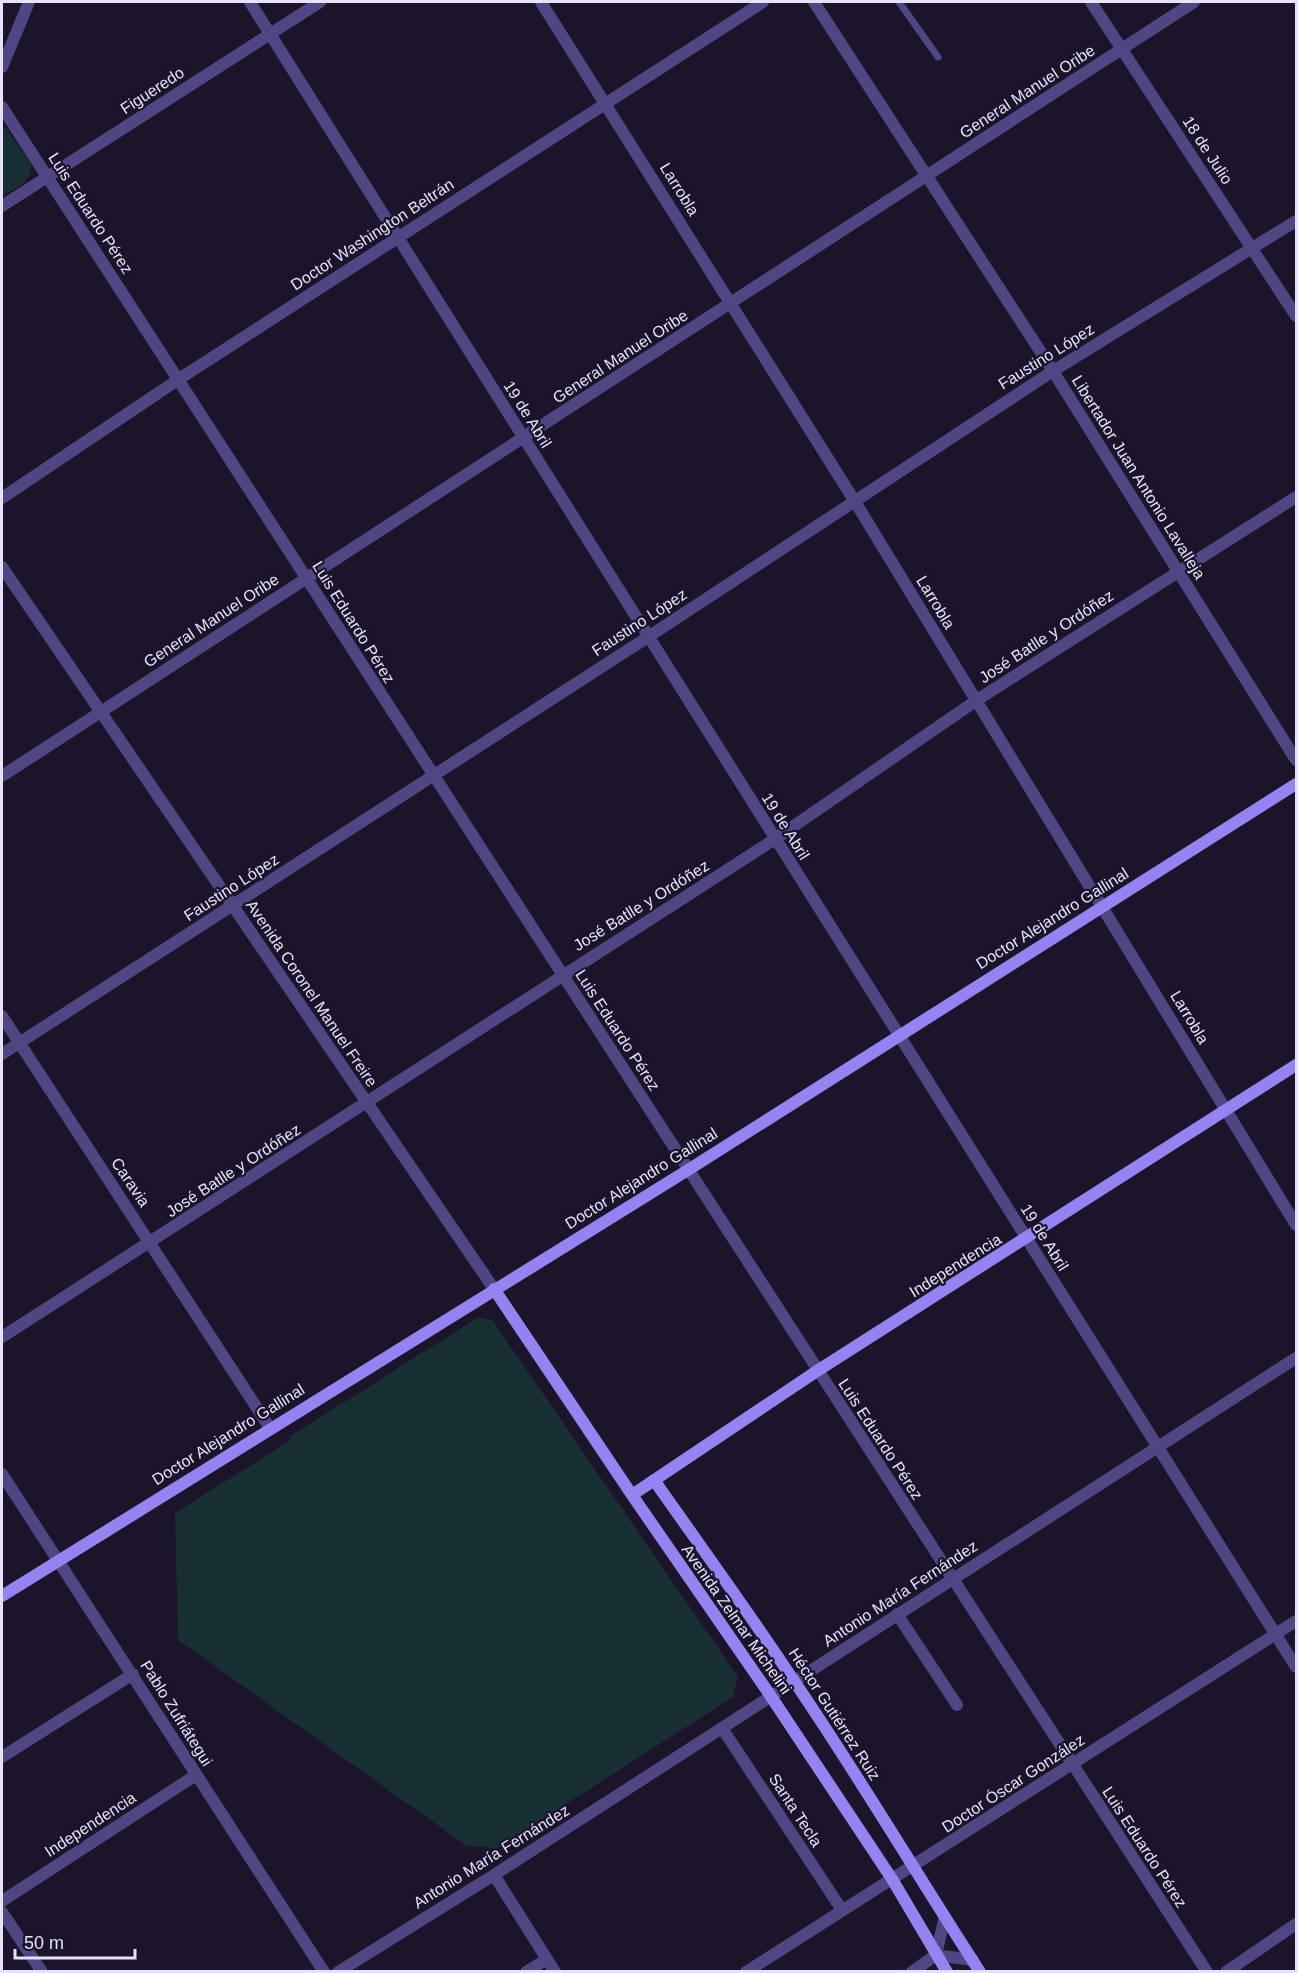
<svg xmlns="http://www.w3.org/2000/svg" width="1298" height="1973" font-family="Arial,sans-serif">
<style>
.green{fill:#183033}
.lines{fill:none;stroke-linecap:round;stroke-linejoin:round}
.lane{stroke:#514583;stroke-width:7}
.street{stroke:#514583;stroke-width:12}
.secondary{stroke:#9782f1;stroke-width:12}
.labels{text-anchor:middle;stroke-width:4.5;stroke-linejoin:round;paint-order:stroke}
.street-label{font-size:16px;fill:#e8e0fc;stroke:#1b142a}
</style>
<rect width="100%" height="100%" fill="#1b142a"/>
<!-- green -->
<path class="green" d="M2 127 6 128 31 164C33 182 15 188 2 196Z
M479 1317 493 1321 738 1677 733 1697 497 1848 467 1846 178 1640 175 1513 291 1440 289 1437Z"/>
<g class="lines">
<!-- lane -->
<path class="lane" d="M899 2 938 57"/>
<!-- street -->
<path class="street" d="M250 2 1296 1667
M541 2 854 500 1296 1225
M814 2 1053 371 1296 760
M1091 2 1296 316
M2 67 29 2
M2 107 1207 1972
M2 206 320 2
M2 498 179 379 763 2
M2 567 494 1289
M2 776 1194 2
M2 1016 270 1428
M2 1054 648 637 1053 371 1296 221
M2 1337 775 839 977 700 1296 497
M2 1474 324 1972
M897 1614 957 1705
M722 1728 842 1910
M2 1757 133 1674
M494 1875 555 1972
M2 1901 196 1775
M2 1912 42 1972
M936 1955 973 1960
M936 1955 944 1920
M338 1972 494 1875 1296 1358
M526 1972 547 1959
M746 1972 1296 1621
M912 1972 936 1955
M1226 1972 1296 1924"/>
<!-- secondary -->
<path class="secondary" d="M494 1289 632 1495 770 1695 892 1879 947 1972
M654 1480C701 1547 749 1613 794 1681 859 1776 917 1875 980 1972
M632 1495 817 1371 1296 1065
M2 1596 688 1170 1296 784"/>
</g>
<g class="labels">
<!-- street labels -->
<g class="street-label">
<text transform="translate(152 90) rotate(-33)" y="6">Figueredo</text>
<text transform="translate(1027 91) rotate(-33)" y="6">General Manuel Oribe</text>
<text transform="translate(1208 150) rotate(57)" y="6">18 de Julio</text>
<text transform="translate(680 189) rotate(58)" y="6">Larrobla</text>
<text transform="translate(91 213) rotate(57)" y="6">Luis Eduardo Pérez</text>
<text transform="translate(372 234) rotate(-33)" y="6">Doctor Washington Beltrán</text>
<text transform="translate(620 356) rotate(-33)" y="6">General Manuel Oribe</text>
<text transform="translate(1046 356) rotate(-32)" y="6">Faustino López</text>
<text transform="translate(528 414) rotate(58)" y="6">19 de Abril</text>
<text transform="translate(1139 477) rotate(58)" y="6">Libertador Juan Antonio Lavalleja</text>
<text transform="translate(936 602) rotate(59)" y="6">Larrobla</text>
<text transform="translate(211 620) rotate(-33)" y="6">General Manuel Oribe</text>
<text transform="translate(354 622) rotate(58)" y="6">Luis Eduardo Pérez</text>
<text transform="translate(639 622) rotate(-33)" y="6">Faustino López</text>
<text transform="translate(1046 636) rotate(-33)" y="6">José Batlle y Ordóñez</text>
<text transform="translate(786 826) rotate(58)" y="6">19 de Abril</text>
<text transform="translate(231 887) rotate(-33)" y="6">Faustino López</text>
<text transform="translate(641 905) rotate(-32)" y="6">José Batlle y Ordóñez</text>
<text transform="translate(1052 918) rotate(-32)" y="6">Doctor Alejandro Gallinal</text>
<text transform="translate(312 993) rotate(56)" y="6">Avenida Coronel Manuel Freire</text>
<text transform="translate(1190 1017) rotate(59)" y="6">Larrobla</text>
<text transform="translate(618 1030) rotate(57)" y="6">Luis Eduardo Pérez</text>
<text transform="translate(233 1170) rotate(-33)" y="6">José Batlle y Ordóñez</text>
<text transform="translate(641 1178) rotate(-32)" y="6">Doctor Alejandro Gallinal</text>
<text transform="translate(131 1182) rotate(56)" y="6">Caravia</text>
<text transform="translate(1045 1237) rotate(58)" y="6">19 de Abril</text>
<text transform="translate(955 1265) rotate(-32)" y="6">Independencia</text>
<text transform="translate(228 1434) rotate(-32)" y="6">Doctor Alejandro Gallinal</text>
<text transform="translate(881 1439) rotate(57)" y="6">Luis Eduardo Pérez</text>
<text transform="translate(900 1593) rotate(-33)" y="6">Antonio María Fernández</text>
<text transform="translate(737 1619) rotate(55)" y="6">Avenida Zelmar Michelini</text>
<text transform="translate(177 1713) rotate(58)" y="6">Pablo Zufriátegui</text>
<text transform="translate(835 1714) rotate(57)" y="6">Héctor Gutiérrez Ruiz</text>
<text transform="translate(1013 1783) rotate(-33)" y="6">Doctor Óscar González</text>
<text transform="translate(796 1810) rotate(57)" y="6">Santa Tecla</text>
<text transform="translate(90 1824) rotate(-33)" y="6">Independencia</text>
<text transform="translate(1145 1847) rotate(57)" y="6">Luis Eduardo Pérez</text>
<text transform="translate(491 1856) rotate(-32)" y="6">Antonio María Fernández</text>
</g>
</g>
<!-- border -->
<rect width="1298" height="1973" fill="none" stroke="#e8e0fc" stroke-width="6"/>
<!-- scale -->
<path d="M15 1949v9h120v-9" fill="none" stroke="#e8e0fc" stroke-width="3"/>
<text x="24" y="1949" font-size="18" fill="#e8e0fc" stroke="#1b142a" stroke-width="4.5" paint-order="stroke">50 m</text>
</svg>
